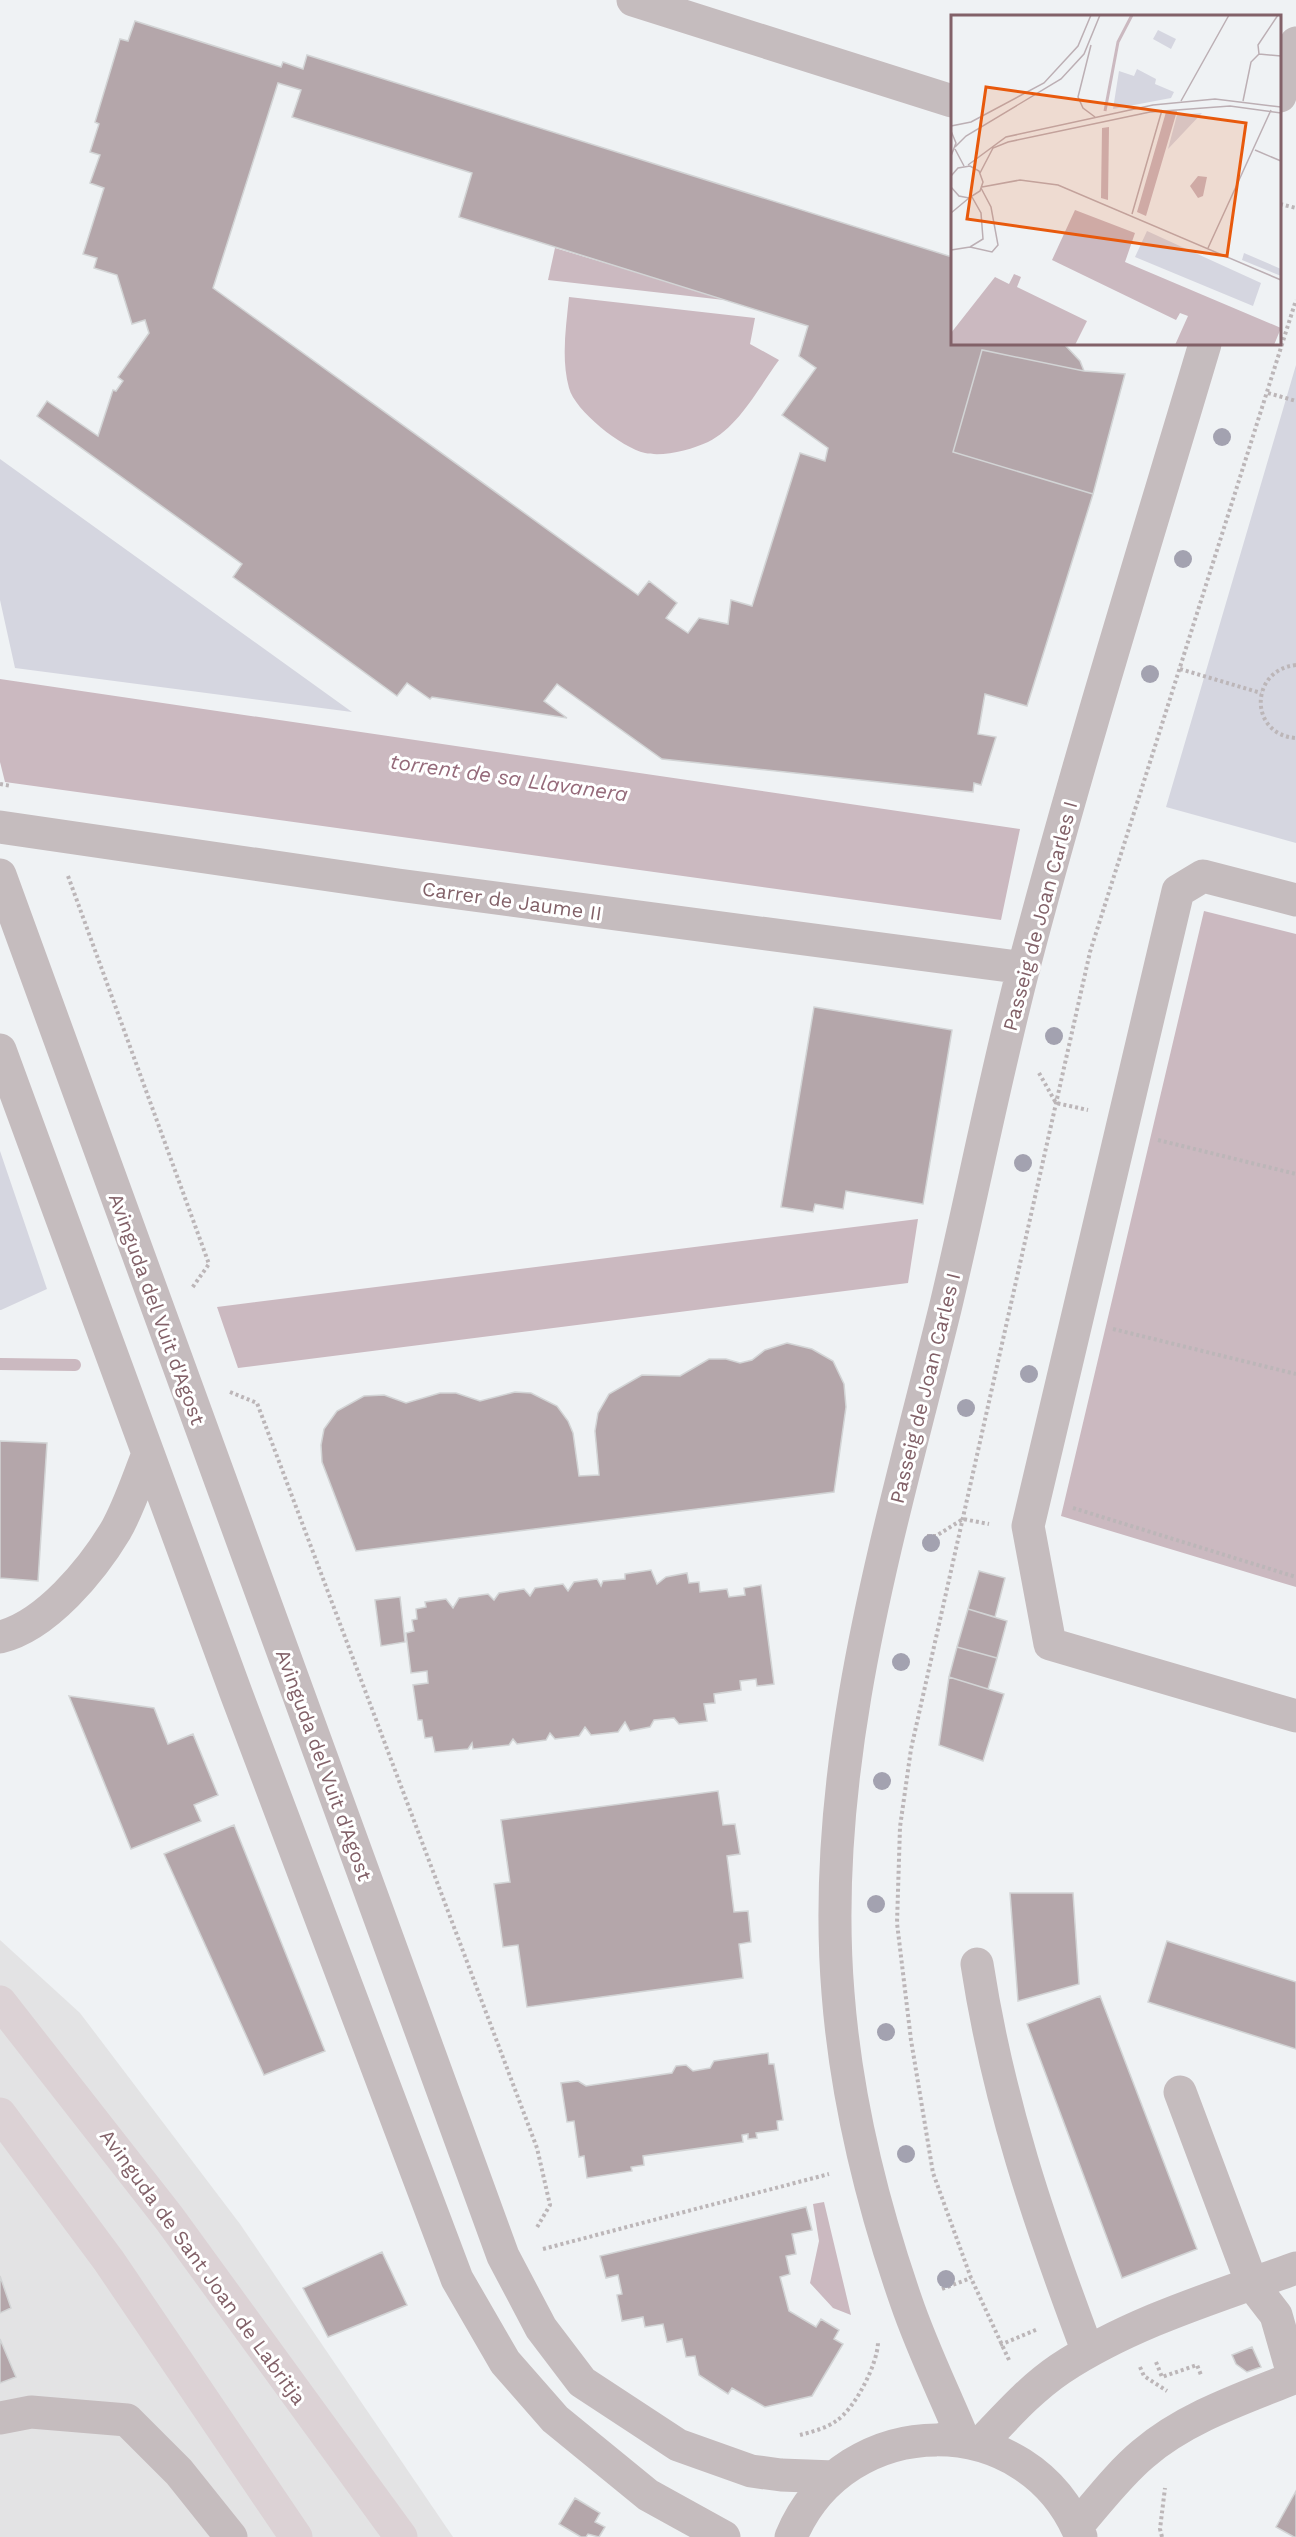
<svg xmlns="http://www.w3.org/2000/svg" width="1296" height="2537" font-family="'Work Sans',sans-serif">
<style>
.built{fill:#e3e3e4}
.green{fill:#d5d6e0}
.water{fill:#cbb9c0}
.lines{fill:none;stroke-linecap:round;stroke-linejoin:round}
.stream{stroke:#cbb9c0;stroke-width:12}
.building{fill:#b4a6aa;stroke:#d2d4d5;stroke-width:1.5;fill-rule:evenodd}
.path{stroke:#bcb6b8;stroke-width:4;stroke-dasharray:3 3;stroke-linecap:butt}
.minor{stroke:#c5bcbe;stroke-width:33}
.major{stroke:#dcd2d5;stroke-width:33}
.tree{fill:#a3a2b0}
.labels{text-anchor:middle;stroke-width:6;stroke-linejoin:round;paint-order:stroke}
.street-label{font-size:20px;fill:#826168;stroke:#fff}
.water-label{font-size:21px;font-style:italic;fill:#956a7a;stroke:#fff}
.inset-river{fill:none;stroke:#cbb9c0;stroke-width:3}
.inset-road{fill:none;stroke:#bcafb4;stroke-width:1.5}
.view{fill:#e8590c;fill-opacity:0.15;stroke:#e8590c;stroke-width:3}
.inset-edge{fill:none;stroke:#826168;stroke-width:3}
</style>
<rect width="100%" height="100%" fill="#eff2f4"/>
<!-- built -->
<path class="built" d="M0 1940 80 2013 240 2224 453 2537H0Z"/>
<!-- green -->
<path class="green" d="M1296 365V843L1166 807Z
M0 459 352 712 15 668 0 600Z
M0 1151 47 1289 1 1310H0Z"/>
<!-- water -->
<path class="water" d="M555 248 733 301 548 280Z
M569 297 755 318 750 344 779 360C759 387 739 427 708 442 691 450 663 457 645 453 622 448 575 411 569 388 561 359 566 327 569 297Z
M0 679 1020 829 1001 920 5 782 0 762Z
M1204 911 1296 934V1587L1061 1516Z
M918 1219 908 1283 238 1368 217 1307Z
M824 2202 851 2315 833 2308 810 2283 819 2241 813 2204Z"/>
<g class="lines">
<!-- stream -->
<path class="stream" d="M0 1364 75 1365"/>
</g>
<!-- building -->
<path class="building" d="M135 21 281 67 283 62 303 69 307 55 952 257V344H1064L1080 361 1084 371 982 350 953 452 1093 494 1027 706 985 694 978 734 996 737 981 785 974 783 973 792 662 759 557 684 544 701 567 718 432 697 430 699 407 683 397 696 233 577 242 564 37 416 47 401 98 436 113 390 116 391 123 381 118 377 149 333 145 320 132 324 117 275 94 268 97 258 83 254 104 188 90 183 100 155 90 152 99 124 95 122 120 39 128 41ZM278 83 301 90 292 117 472 173 459 217 808 326 799 356 816 368 782 415 828 448 825 461 800 453 752 606 731 600 728 624 699 618 688 633 666 618 677 603 649 581 638 595 213 288Z
M982 350 1084 371 1125 374 1093 494 953 452Z
M814 1007 952 1030 923 1204 846 1191 843 1209 815 1204 813 1212 781 1207Z
M787 1343 812 1349 833 1361 844 1384 846 1407 834 1492 356 1551 322 1462 321 1445 324 1429 337 1411 364 1396 384 1395 406 1403 440 1393H456L480 1401 515 1392 531 1393 557 1406 568 1421 573 1433 579 1476 599 1475 595 1431 598 1413 609 1394 642 1375 680 1376 709 1359H726L740 1363 752 1360 765 1350Z
M0 1441 47 1443 38 1581 0 1578Z
M651 1570 657 1584 666 1577 687 1573 689 1583 699 1582 700 1592 727 1589 729 1597 745 1595 744 1588 761 1585 774 1684 757 1686 756 1679 740 1681 741 1690 714 1694 715 1703 704 1704 707 1721 679 1724 674 1718 654 1720 650 1727 630 1731 625 1722 618 1732 591 1735 585 1727 579 1736 555 1739 550 1733 546 1740 517 1744 513 1739 509 1745 473 1749 472 1743 468 1749 435 1752 432 1737 425 1738 422 1720H418L413 1685 428 1683 427 1671 411 1673 406 1633 414 1631 412 1620 417 1619 416 1609 426 1607 425 1602 446 1599 453 1608 459 1598 488 1594 494 1600 499 1593 524 1589 530 1596 535 1588 563 1584 568 1591 574 1582 597 1579 601 1586 603 1581 625 1579V1574Z
M979 1571 1005 1578 995 1617 968 1609Z
M400 1597 405 1642 381 1646 375 1600Z
M968 1609 1007 1621 997 1658 957 1647Z
M957 1647 997 1658 988 1689 949 1677Z
M949 1677 1004 1694 983 1761 939 1745Z
M69 1696 154 1708 168 1744 193 1734 218 1795 194 1805 201 1821 131 1849Z
M718 1791 723 1825 735 1824 740 1854 727 1856 734 1912 748 1911 751 1942 739 1944 743 1978 527 2007 518 1945 503 1947 494 1884 510 1882 501 1820Z
M234 1825 325 2051 264 2075 164 1854Z
M1010 1893H1073L1079 1984 1018 2001Z
M1167 1941 1296 1982V2049L1148 2002Z
M1100 1996 1197 2249 1122 2278 1027 2024Z
M768 2053 769 2064H774L783 2120 777 2121 778 2130 756 2133 757 2138 748 2139V2134L742 2135 743 2142 643 2156 644 2165 631 2167 632 2171 587 2178 584 2156 579 2157 574 2121 567 2122 561 2083 578 2081 586 2086 672 2073 676 2066 686 2065 693 2071 710 2068 714 2061Z
M806 2207 812 2230 792 2234 796 2254 786 2256 790 2274 780 2277 789 2311 816 2327 821 2319 839 2330 834 2339 843 2344 812 2396 765 2407 732 2388 728 2394 699 2375 695 2356 686 2357 682 2339 667 2342 663 2324 645 2327 643 2317 622 2321 617 2295 622 2294 618 2275 606 2278 600 2256Z
M382 2252 407 2305 328 2337 303 2288Z
M0 2276 11 2308 0 2313Z
M0 2339 16 2377 0 2383Z
M1252 2347 1261 2367 1247 2372 1236 2364 1232 2355Z
M1296 2491V2537H1294L1276 2527Z
M575 2498 600 2513 595 2522 605 2527 599 2537 588 2534 586 2537H581L559 2524Z"/>
<g class="lines">
<!-- path -->
<path class="path" d="M1280 204 1296 208
M1268 393 1296 401
M1296 665C1249 670 1249 735 1296 738
M1180 669 1261 693
M0 784 11 786
M68 876 209 1264 192 1288
M1039 1073 1056 1103 1088 1110
M1158 1140 1296 1174
M1113 1329 1296 1374
M230 1392 257 1403 537 2148 550 2205 536 2229
M1073 1508 1296 1577
M927 1536H936L963 1519 989 1524
M543 2249 829 2174
M942 2289 971 2278
M1000 2345 1038 2329
M1009 2360 971 2278 933 2173 911 2040 897 1923 900 1827 911 1749 1090 952 1296 300
M1156 2362 1162 2377 1197 2365 1201 2375
M1140 2367 1144 2376 1167 2391
M800 2435C811 2432 827 2428 836 2421 855 2409 878 2363 878 2342
M1162 2537 1160 2529 1165 2488"/>
<!-- minor -->
<path class="minor" d="M633 0 952 101
M1280 96 1296 43
M0 827 398 885 1024 968
M0 875 503 2256 541 2328 582 2382 678 2445 751 2471 781 2475 834 2477
M1296 900 1203 876 1178 891 1028 1526 1050 1644 1296 1716
M0 1050 236 1693 457 2279 505 2362 555 2419 648 2495 724 2537
M0 1637C46 1626 92 1570 116 1530 129 1507 138 1479 148 1454
M977 1964C998 2101 1039 2222 1088 2352
M1180 2092 1252 2284 1276 2315 1294 2378
M0 2418 31 2412 127 2420 179 2472 231 2537
M964 2441C945 2395 922 2348 906 2301 872 2203 846 2097 838 1993 819 1761 890 1532 945 1309 972 1196 994 1082 1023 970 1078 760 1143 552 1205 344
M979 2445C1005 2418 1029 2390 1060 2369 1131 2322 1216 2297 1296 2268
M1077 2526C1098 2502 1118 2475 1143 2454 1186 2417 1244 2398 1296 2377
M791 2537C845 2408 1029 2407 1081 2537"/>
<!-- major -->
<path class="major" d="M0 2002 169 2218 401 2537
M0 2114 109 2261 296 2537"/>
</g>
<!-- trees -->
<g class="tree">
<circle cx="1222" cy="437" r="9"/>
<circle cx="1183" cy="559" r="9"/>
<circle cx="1150" cy="674" r="9"/>
<circle cx="1054" cy="1036" r="9"/>
<circle cx="1023" cy="1163" r="9"/>
<circle cx="1029" cy="1374" r="9"/>
<circle cx="966" cy="1408" r="9"/>
<circle cx="931" cy="1543" r="9"/>
<circle cx="901" cy="1662" r="9"/>
<circle cx="882" cy="1781" r="9"/>
<circle cx="876" cy="1904" r="9"/>
<circle cx="886" cy="2032" r="9"/>
<circle cx="906" cy="2154" r="9"/>
<circle cx="946" cy="2279" r="9"/>
</g>
<g class="labels">
<!-- street labels -->
<g class="street-label">
<text transform="translate(512 901) rotate(8)" y="7">Carrer de Jaume II</text>
<text transform="translate(1040 916) rotate(-75)" y="7">Passeig de Joan Carles I</text>
<text transform="translate(157 1309) rotate(70)" y="7">Avinguda del Vuit d'Agost</text>
<text transform="translate(925 1388) rotate(-76)" y="7">Passeig de Joan Carles I</text>
<text transform="translate(324 1765) rotate(70)" y="7">Avinguda del Vuit d'Agost</text>
<text transform="translate(203 2267) rotate(54)" y="7">Avinguda de Sant Joan de Labritja</text>
</g>
<!-- water labels -->
<g class="water-label">
<text transform="translate(509 778) rotate(8)" y="7">torrent de sa Llavanera</text>
</g>
</g>
<!-- overview -->
<g transform="translate(951 15)">
<rect width="330" height="330" fill="#eff2f4"/>
<path d="M207 15 225 24 220 34 202 24ZM186 54 205 64 204 69 223 77 220 83 162 94 168 56 183 61ZM251 98 217 134 226 100ZM196 216 310 268 302 291 184 242ZM293 238 330 254V261L291 245Z" fill="#d5d6e0"/>
<path d="M226 96 195 201 186 197 215 97ZM158 112V113L157 185 150 183 151 113ZM247 161 256 162 252 181 247 183 239 171ZM124 195 184 218 174 247 330 313 323 330H224L237 301 229 298 225 305 101 245ZM63 259 70 262 66 272 136 306 124 330H0V318L44 262 58 269Z" fill="#cbb9c0"/>
<path class="inset-river" d="M154 96 167 27 181 0"/>
<path class="inset-road" d="M140 30 127 82 132 93 144 102M308 39 330 41M230 86 278 0M292 86 300 47 308 39 307 30 327 0M0 111 20 107 93 68 127 31 140 0M0 116 5 128 0 141M4 132 15 121 110 64 133 39 149 0M4 134 13 151M304 135 330 146M17 150 55 122 202 90 264 84 330 92M29 158 42 133 57 127 199 97 279 91 330 98M0 161 7 153 19 151 28 156 32 167 29 176 18 183 8 181 0 172M31 172 69 165 107 170 330 265M0 198 18 183M181 199 211 95M19 232 41 237 47 230 40 192 30 173M257 233 320 95M0 235 19 232 32 224 30 198 21 182"/>
<path class="view" d="M35 72 295 108 276 241 16 204Z"/>
<rect width="330" height="330" class="inset-edge"/>
</g>
</svg>
